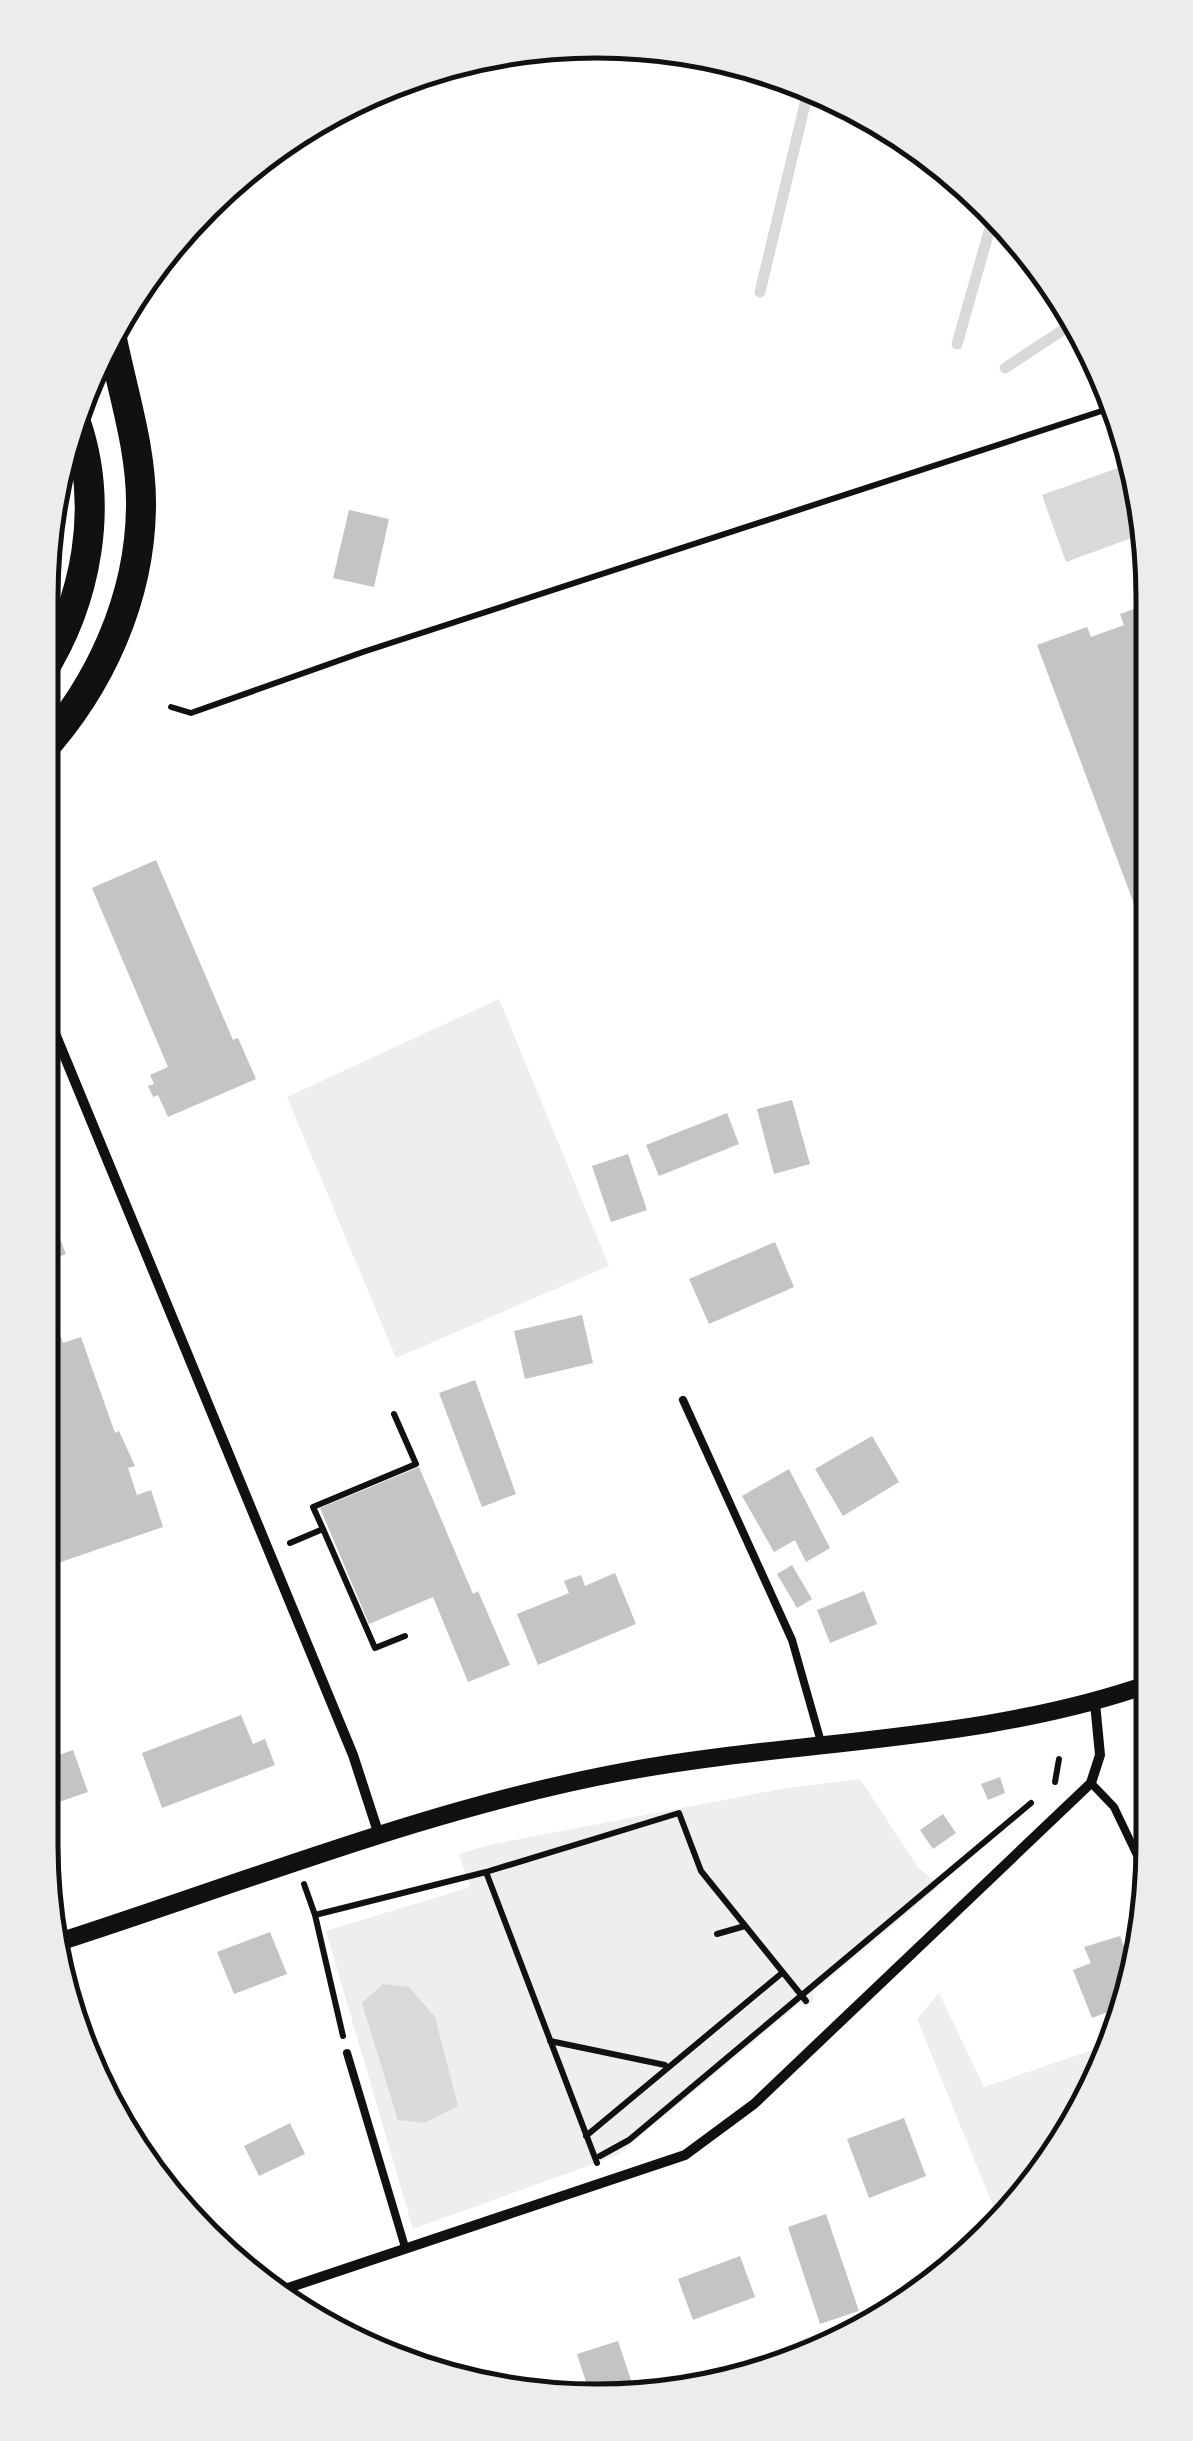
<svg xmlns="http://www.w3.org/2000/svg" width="1193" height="2441" font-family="'Source Sans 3',sans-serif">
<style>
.green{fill:#eee}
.water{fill:#d9d9d9}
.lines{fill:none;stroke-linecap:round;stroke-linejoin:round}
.stream{stroke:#d9d9d9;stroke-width:11}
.building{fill:#c4c4c4}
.path{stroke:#111;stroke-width:6}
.service{stroke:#111;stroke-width:8}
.minor{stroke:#111;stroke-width:10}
.tertiary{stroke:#111;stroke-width:18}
.motorway{stroke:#111;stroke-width:30}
.rim{fill:none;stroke:#111;stroke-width:5}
</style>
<rect width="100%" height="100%" fill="#fff"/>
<!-- green -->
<path class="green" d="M499 999 609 1266 396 1358 287 1097Z
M860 1779 918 1867 940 1886 812 1993 814 2000 806 2007 799 2004 618 2155 413 2229 326 1931 470 1887 459 1854 489 1845 781 1789Z
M939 1993 984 2087 1113 2043 1110 2058 1015 2212 1000 2223 917 2019Z"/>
<!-- water -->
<path class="water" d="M1132 463 1148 532 1066 562 1042 495Z
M383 1984 409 1987 435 2017 458 2106 424 2123 398 2120 362 2003Z"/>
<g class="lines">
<!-- stream -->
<path class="stream" d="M760 292 810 83
M957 344 994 214
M1005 368 1075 322"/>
</g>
<!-- building -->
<path class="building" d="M349 510 389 519 374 587 333 578Z
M1148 604 1150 944H1149L1037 645 1087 627 1091 637 1124 625 1120 614Z
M156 860 233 1040 238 1038 256 1079 168 1117 158 1095 153 1097 148 1086 154 1084 150 1075 168 1067 92 888Z
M792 1100 810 1164 774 1174 757 1109Z
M727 1113 739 1144 659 1176 646 1145Z
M628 1154 647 1210 611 1222 592 1166Z
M40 1222 44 1228 54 1224 66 1254 40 1265Z
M775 1242 794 1287 709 1324 689 1279Z
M582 1315 593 1363 525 1379 514 1331Z
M57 1327 63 1343 81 1337 115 1433 119 1431 135 1466 128 1468 137 1495 151 1490 163 1527 58 1563 40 1507V1332Z
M475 1380 516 1494 482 1507 439 1393Z
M872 1436 899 1482 843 1516 815 1469Z
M419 1467 473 1594 478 1591 510 1665 468 1682 433 1597 369 1624 320 1508Z
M789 1469 830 1548 806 1562 795 1540 774 1552 742 1496Z
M792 1565 812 1599 797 1608 777 1574Z
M615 1573 636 1624 538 1665 517 1614 569 1593 564 1581 581 1575 585 1586Z
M864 1591 877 1624 830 1643 817 1610Z
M241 1715 253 1744 265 1739 275 1765 162 1808 142 1753Z
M73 1750 88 1792 59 1802 44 1760Z
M1000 1777 1005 1793 988 1800 981 1784Z
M943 1814 956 1833 933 1849 920 1830Z
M270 1932 287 1974 234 1994 217 1952Z
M1120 1936 1125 1949 1133 1946 1121 2007 1092 2018 1073 1970 1091 1963 1084 1947Z
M904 2118 926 2176 869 2198 847 2139Z
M290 2123 305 2154 259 2176 244 2146Z
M826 2214 859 2311 820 2324 788 2227Z
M740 2256 755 2297 693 2320 678 2279Z
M618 2341 636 2395 590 2394 577 2354Z"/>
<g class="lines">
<!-- path -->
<path class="path" d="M171 707 191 713 363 652 1117 406
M323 1529 375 1648 405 1636
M290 1543 323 1529 313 1507 416 1464 394 1414
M1055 1782 1059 1759
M304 1884 315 1915 486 1872
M315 1915 343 2036
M717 1934 745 1926
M550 2041 665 2065
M586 2136 782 1973
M600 2156 629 2140 1031 1803
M597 2163 486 1872 679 1813 701 1871 806 2001"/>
<!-- service -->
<path class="service" d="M683 1400 792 1640 821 1742
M1091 1783 1114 1807 1147 1876
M347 2053 405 2247"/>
<!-- minor -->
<path class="minor" d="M40 997 353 1755 379 1835
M273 2293 685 2155 754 2104 1091 1783 1100 1755 1095 1703"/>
<!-- tertiary -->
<path class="tertiary" d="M56 1943C243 1883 429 1808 622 1772 799 1739 982 1743 1152 1683"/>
<!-- motorway -->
<path class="motorway" d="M40 675C87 601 105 505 75 420
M40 752C100 686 140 598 141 507 142 451 123 393 112 339"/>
</g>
<!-- crop -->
<path d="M0 0H1193V2441H0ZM597 58H597A539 539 0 0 1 1136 597V1845A539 539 0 0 1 597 2384H597A539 539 0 0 1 58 1845V597A539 539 0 0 1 597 58Z" fill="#ececec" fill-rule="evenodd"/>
<path class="rim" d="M597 58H597A539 539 0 0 1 1136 597V1845A539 539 0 0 1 597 2384H597A539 539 0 0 1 58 1845V597A539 539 0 0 1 597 58Z"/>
</svg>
